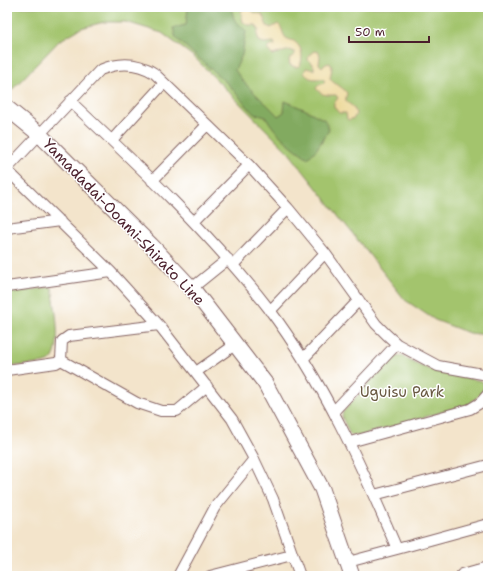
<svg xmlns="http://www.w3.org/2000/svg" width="495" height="583" font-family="'Shantell Sans',sans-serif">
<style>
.green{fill:#a3c46d;stroke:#76724c}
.forest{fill:#82aa60;stroke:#666446}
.sand{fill:#eeda9e;stroke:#9c7c64}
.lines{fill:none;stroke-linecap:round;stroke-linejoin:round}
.street-casing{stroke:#856463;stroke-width:12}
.secondary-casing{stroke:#856463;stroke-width:16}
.primary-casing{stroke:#856463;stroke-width:17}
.street{stroke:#fff;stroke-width:10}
.secondary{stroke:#fff;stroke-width:14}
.primary{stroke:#fff;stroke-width:15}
.labels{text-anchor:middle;stroke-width:3;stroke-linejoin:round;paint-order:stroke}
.street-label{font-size:15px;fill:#4a1f2b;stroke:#fff}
.park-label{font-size:15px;fill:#695942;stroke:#fff}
</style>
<rect width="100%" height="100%" fill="#fff"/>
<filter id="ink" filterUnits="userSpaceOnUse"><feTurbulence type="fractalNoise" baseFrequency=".025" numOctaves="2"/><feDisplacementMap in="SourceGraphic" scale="8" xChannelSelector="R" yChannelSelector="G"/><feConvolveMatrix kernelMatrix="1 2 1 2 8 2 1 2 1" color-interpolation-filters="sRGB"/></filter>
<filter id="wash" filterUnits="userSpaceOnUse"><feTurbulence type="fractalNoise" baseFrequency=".012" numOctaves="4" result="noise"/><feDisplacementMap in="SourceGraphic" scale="16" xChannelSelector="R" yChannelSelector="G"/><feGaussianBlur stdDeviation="0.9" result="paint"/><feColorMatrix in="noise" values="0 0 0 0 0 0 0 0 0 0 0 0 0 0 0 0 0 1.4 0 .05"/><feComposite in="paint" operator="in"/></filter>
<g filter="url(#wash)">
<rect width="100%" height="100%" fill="#f3e4cb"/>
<!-- green -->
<path class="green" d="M7 7H488V335L469 333 435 320 405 300 289 153 194 57 162 33 126 22H104L81 28 59 41 7 95Z
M52 287C54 301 65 355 48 362 40 365 17 365 7 367V293Z
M402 356C423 371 456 376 482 381L484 385 483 391 470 404 359 436 350 435 342 417 343 412 392 357Z"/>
<!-- forest -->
<path class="forest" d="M188 7H231L234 19 246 31 242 55 235 70C246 88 264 100 278 116L284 112 285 101 306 110 325 120 329 130 316 150 308 158C291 146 276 135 266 117L254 114 229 85 176 38 173 28 186 25Z"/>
<!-- sand -->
<path class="sand" d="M244 8H249C253 13 257 14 262 14L267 26 271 28 278 24C283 28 282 34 286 38 289 40 293 40 295 42 303 48 303 58 300 66L295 67 290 65 289 59 295 54V52L290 50 272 55 267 49 271 46 275 45 274 42 264 43 259 41 257 34 259 30 256 25H248L243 22 241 12Z
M314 51 319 52 320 56 319 64 322 67 326 64 330 63 332 67 330 79C335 85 342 86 347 93 344 104 347 101 353 107 355 109 355 111 356 114L354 118 349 120 347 119 346 113H339L334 107V103L338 98 336 95C327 95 321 96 316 88L319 85 324 83 325 81 323 79C314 78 311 81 304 73L306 68 314 70V66L308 60 309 55Z"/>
</g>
<g filter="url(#ink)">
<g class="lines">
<defs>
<path id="street" d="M70 101C140 167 210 233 269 309 324 382 361 465 397 549L488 524
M112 140 164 83
M7 169 100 70C119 62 137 62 154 73L249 165 288 208 325 253 376 324 387 335 397 344 438 366 488 375
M7 170 111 272 159 325 232 419 254 459 273 499 300 576
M152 181 207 125
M194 221 249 165
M7 228 60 221
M233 265 288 208
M7 287 111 272
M192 288 228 259
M270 311 325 253
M159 325 69 336 62 341 61 360 137 403 161 411H177L207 386
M303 359 359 300
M7 370 56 363 61 360
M196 372 236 344
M334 411 397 344
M350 442 470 409 480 403 488 394
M374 495 488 465
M348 562 397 549
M178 576 215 507 254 459
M210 576 292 555"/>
<path id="secondary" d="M463 576 488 569"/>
<path id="primary" d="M7 108 39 134 151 245 195 292 265 383 322 489 352 576"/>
</defs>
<!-- street casing -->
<use href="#street" class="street-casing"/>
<!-- secondary casing -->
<use href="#secondary" class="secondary-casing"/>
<!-- primary casing -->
<use href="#primary" class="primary-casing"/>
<!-- street -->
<use href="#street" class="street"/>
<!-- secondary -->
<use href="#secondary" class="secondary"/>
<!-- primary -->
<use href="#primary" class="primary"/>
</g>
</g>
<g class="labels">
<!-- street labels -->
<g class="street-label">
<text transform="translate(124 222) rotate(46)" y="5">Yamadadai-Ooami-Shirato Line</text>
</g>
<!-- park labels -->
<g class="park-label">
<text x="402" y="397">Uguisu Park</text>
</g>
</g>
<!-- margin -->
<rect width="495" height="583" fill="none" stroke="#fff" stroke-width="24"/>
<!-- scale -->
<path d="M349 36v6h80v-6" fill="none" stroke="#4a1f2b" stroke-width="2"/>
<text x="355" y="36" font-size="12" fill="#4a1f2b" stroke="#ffffff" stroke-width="3" paint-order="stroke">50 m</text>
</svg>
